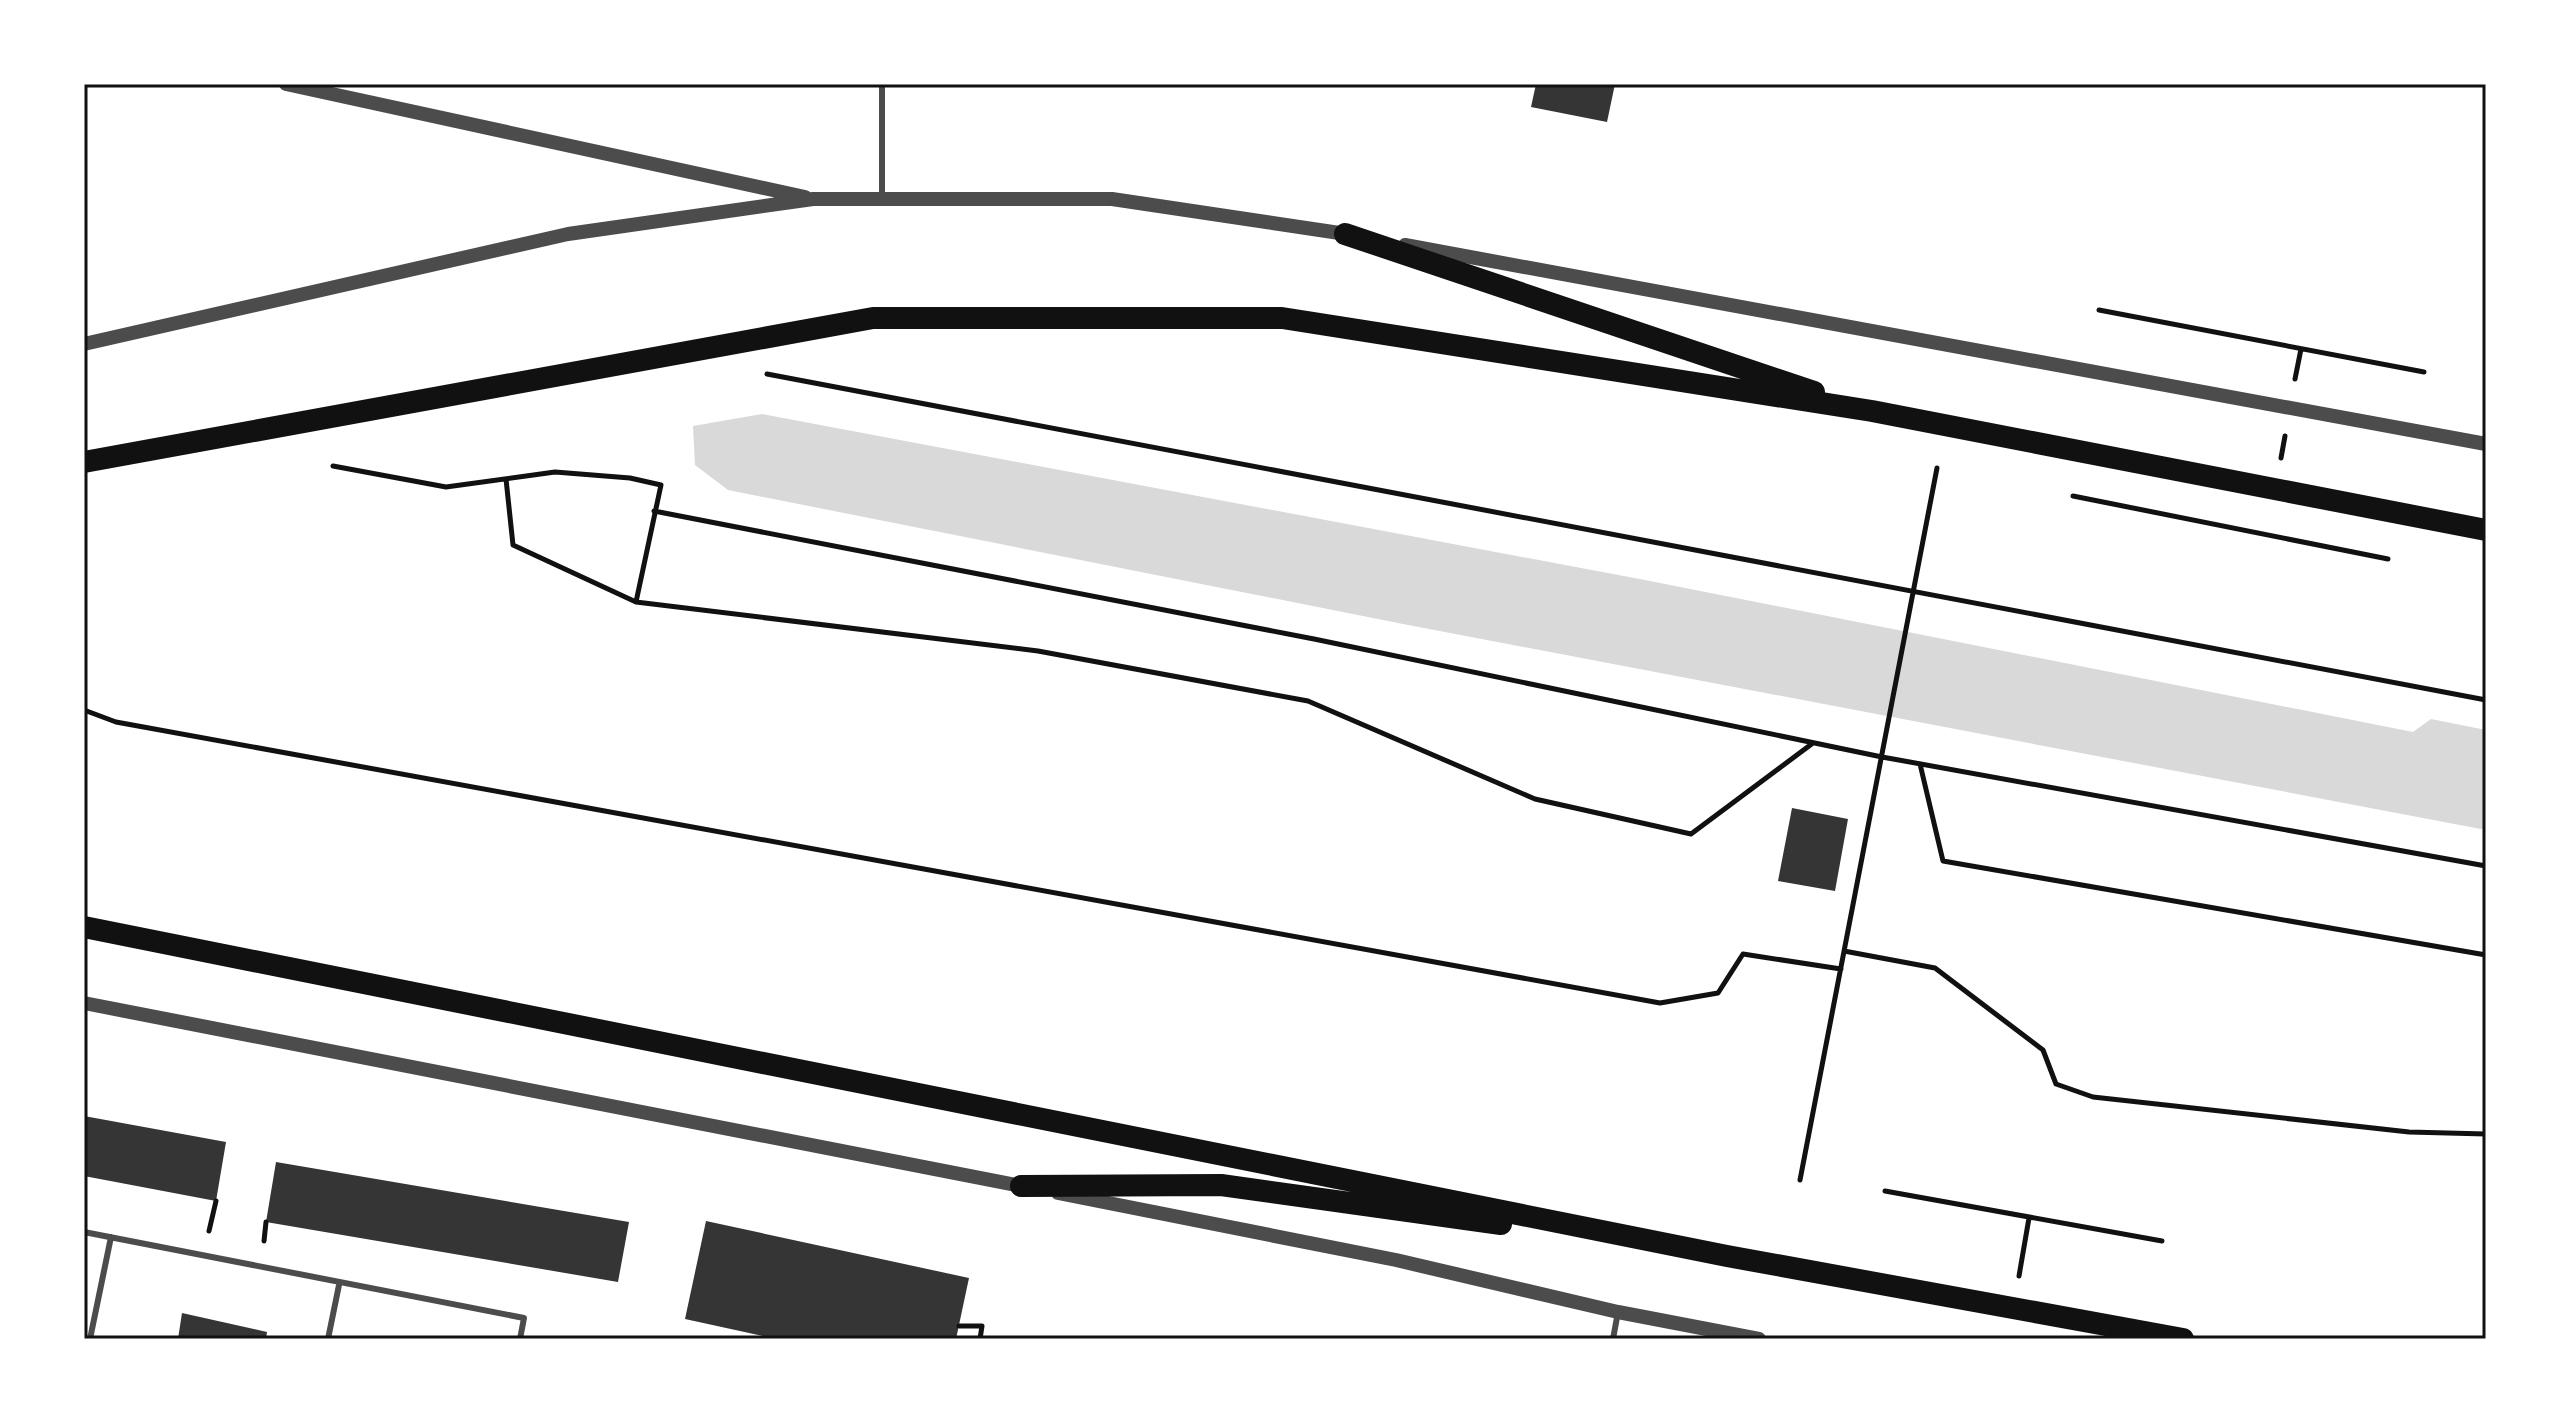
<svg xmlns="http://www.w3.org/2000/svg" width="2570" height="1423" font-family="Signika,sans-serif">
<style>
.water{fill:#d9d9d9}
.building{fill:#353535}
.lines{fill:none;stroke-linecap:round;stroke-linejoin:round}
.path{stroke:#111;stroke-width:5}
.service{stroke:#4c4c4c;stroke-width:6}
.tertiary{stroke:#4c4c4c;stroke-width:14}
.trunk{stroke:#111;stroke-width:22}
.neatline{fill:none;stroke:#111;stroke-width:3}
</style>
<rect width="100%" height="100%" fill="#fff"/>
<!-- water -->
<path class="water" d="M762 414 1645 580 2413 732 2431 719 2486 730V830L1403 624 728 490 695 465 693 426Z"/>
<!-- building -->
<path class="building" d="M1536 84H1615L1607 122 1531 107Z
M1792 808 1848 819 1835 891 1778 881Z
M84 1116 226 1142 216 1201 84 1176Z
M276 1162 629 1222 618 1282 266 1222Z
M706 1221 969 1278 956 1339H777L685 1319Z
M182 1313 267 1332 266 1339H178Z"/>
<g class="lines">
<!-- path -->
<path class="path" d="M2099 310 2424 372
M767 374 2486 700
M2295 379 2301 349
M2281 458 2285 436
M333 466 446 487 555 472 630 478 661 485 636 602
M506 479 513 545 636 602 1038 651 1308 701 1535 799 1691 834 1813 743
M2073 496 2388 559
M654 511 1314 639 1882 757 2486 866
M84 710 116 722 1660 1003 1718 993 1743 954 1841 969
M1920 764 1943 861 2486 955
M1844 951 1935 968 2043 1050 2056 1084 2093 1097 2409 1132 2486 1134
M1800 1180 1937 468
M1885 1191 2162 1241
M209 1231 216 1201
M264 1241 266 1222
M2019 1276 2029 1218
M959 1326H982L980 1339"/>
<!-- service -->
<path class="service" d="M882 199V84
M84 1232 524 1318 520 1339
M90 1339 111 1237
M328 1339 339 1285
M1613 1339 1618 1312"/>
<!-- tertiary -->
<path class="tertiary" d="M286 84 805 197
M1405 245 2486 444
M84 344 568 234 813 199H1112L1353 235
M84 1003 1026 1187
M1058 1193 1396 1260 1618 1312 1759 1339"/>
<!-- trunk -->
<path class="trunk" d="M1345 234 1814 392
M84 462 873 318H1282L1872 411 2486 530
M84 927 1727 1256 2183 1339
M1021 1186 1221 1185 1501 1224"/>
</g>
<!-- border -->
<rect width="2570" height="1423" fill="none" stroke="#ffffff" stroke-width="172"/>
<rect x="86" y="86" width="2398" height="1251" class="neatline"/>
</svg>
